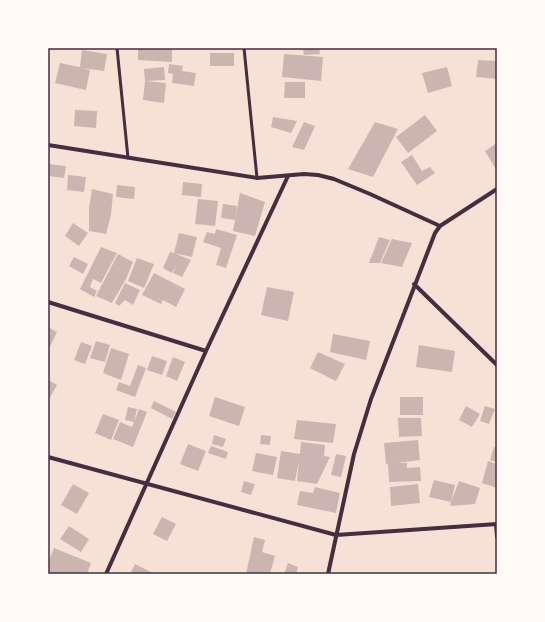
<svg xmlns="http://www.w3.org/2000/svg" width="545" height="622" font-family="'Source Sans 3',sans-serif">
<style>
.building{fill:#ccb4b1}
.lines{fill:none;stroke-linecap:round;stroke-linejoin:round}
.service{stroke:#4a2c40;stroke-width:3}
.minor{stroke:#4a2c40;stroke-width:4}
.neatline{fill:none;stroke:#4a2c40;stroke-width:1.5}
</style>
<rect width="100%" height="100%" fill="#f7e1d7"/>
<!-- building -->
<path class="building" d="M138 48H172V62L138 60Z
M303 48H319L320 54 304 55Z
M82 50 107 54 104 71 82 68 90 70 86 90 55 83 60 63 80 67Z
M210 53H234V66H210Z
M284 54 323 57 321 81 282 77Z
M478 60 497 61V79L476 77Z
M169 64 183 66 182 71 196 73 194 86 172 83 173 74 168 73Z
M164 67 165 80 145 81 166 83 164 103 143 100 145 81 144 69Z
M447 67 452 86 428 93 422 73Z
M285 82H305V98H284Z
M75 110 97 111 96 128 74 126Z
M425 115 437 131 408 153 396 137Z
M273 117 297 121 291 133 271 127Z
M304 122 315 126 304 150 292 147Z
M375 122 398 129 373 177 348 169Z
M497 143V171L485 151Z
M412 155 422 171 430 167 435 173 417 185 401 162Z
M48 164 66 166 64 178 48 176Z
M68 175 86 177 84 192 67 190Z
M183 182 202 184 201 197 182 195Z
M117 185 135 187 134 199 116 197Z
M92 189 113 194 111 215 106 234 89 231V208Z
M240 193 265 202 255 236 233 231Z
M198 199 218 201 215 226 195 224Z
M223 204 237 206 235 220 221 218Z
M73 223 88 233 79 246 65 236Z
M216 229 237 235 226 268 216 265 221 248 203 242 207 232 215 234Z
M179 233 197 237 192 257 174 253 191 260 182 277 173 273 176 265 172 273 163 268 170 252 174 253Z
M379 237 390 240 380 263H369Z
M392 239 412 243 402 267 381 263Z
M101 247 117 253 101 283 93 279 90 287 97 291 94 297 80 289Z
M118 254 133 262 126 279 112 303 96 296Z
M74 257 88 264 83 274 69 266Z
M137 258 154 264 144 288 128 281Z
M154 273 185 289 176 307 163 300 161 304 142 295Z
M125 283 140 290 133 305 125 300 119 306 115 303Z
M267 287 294 292 288 321 261 315Z
M48 327 57 332 48 351Z
M333 334 370 341 366 360 330 352Z
M96 341 110 345 105 362 90 358Z
M81 342 92 346 85 364 74 360Z
M419 345 455 351 452 372 416 367Z
M111 348 129 354 121 380 103 373Z
M318 352 345 364 336 381 310 368Z
M152 356 167 361 162 375 147 370Z
M173 357 185 362 177 381 166 376Z
M138 365 146 368 135 397 116 390 119 382 130 386Z
M50 381 57 385 48 401V384Z
M215 397 245 407 239 426 209 416Z
M400 397H423V415H400Z
M154 401 176 412 172 419 151 408Z
M466 406 480 414 472 427 459 420Z
M485 406 495 409 489 424 480 421Z
M128 407 137 409 134 422 125 420Z
M139 409 147 412 133 447 113 439 120 422 132 427Z
M103 414 119 420 111 440 95 433Z
M398 418H421L422 436 399 437Z
M297 420 336 424 333 443 294 439Z
M214 435 226 439 223 447 212 444Z
M261 435 271 436 270 445 260 444Z
M418 440 420 460 397 463H407V468L420 467 421 481 389 482 388 464H386L384 443Z
M301 442 325 445 324 456 330 457 317 484 297 481 299 461 295 481 277 478 281 451 300 454Z
M188 444 206 451 198 471 180 464Z
M211 446 228 452 226 459 208 453Z
M494 447 497 448V462L490 460Z
M256 453 277 457 273 475 252 471Z
M336 454 346 456 341 477 331 475Z
M488 461 497 464V488L482 483Z
M434 480 455 485 451 502 459 481 480 488 475 504 450 506 451 502 429 497Z
M244 481 255 484 251 495 241 492Z
M73 484 89 493 77 514 61 505Z
M418 484 420 503 391 506 390 487Z
M315 487 340 493 336 513 297 505 300 491 313 493Z
M162 517 176 524 167 541 153 534Z
M69 526 89 539 81 552 60 539Z
M254 537 265 540 262 552 275 556 270 574H246Z
M54 548 91 563 87 574H51L48 573V563Z
M288 563 298 567 296 574H284Z
M135 564 155 574H130Z"/>
<g class="lines">
<!-- service -->
<path class="service" d="M117 48 128 158
M244 48 257 178"/>
<!-- minor -->
<path class="minor" d="M48 145 257 178 304 174 318 175 334 179 370 194 440 226
M414 284 497 365
M48 302 206 351
M48 457 336 535 497 524
M496 524 497 537
M106 574 206 351 288 176
M328 574 354 454 371 399 435 233 440 226 497 189"/>
</g>
<!-- border -->
<rect width="545" height="622" fill="none" stroke="#fffaf5" stroke-width="98"/>
<rect x="49" y="49" width="447" height="524" class="neatline"/>
</svg>
